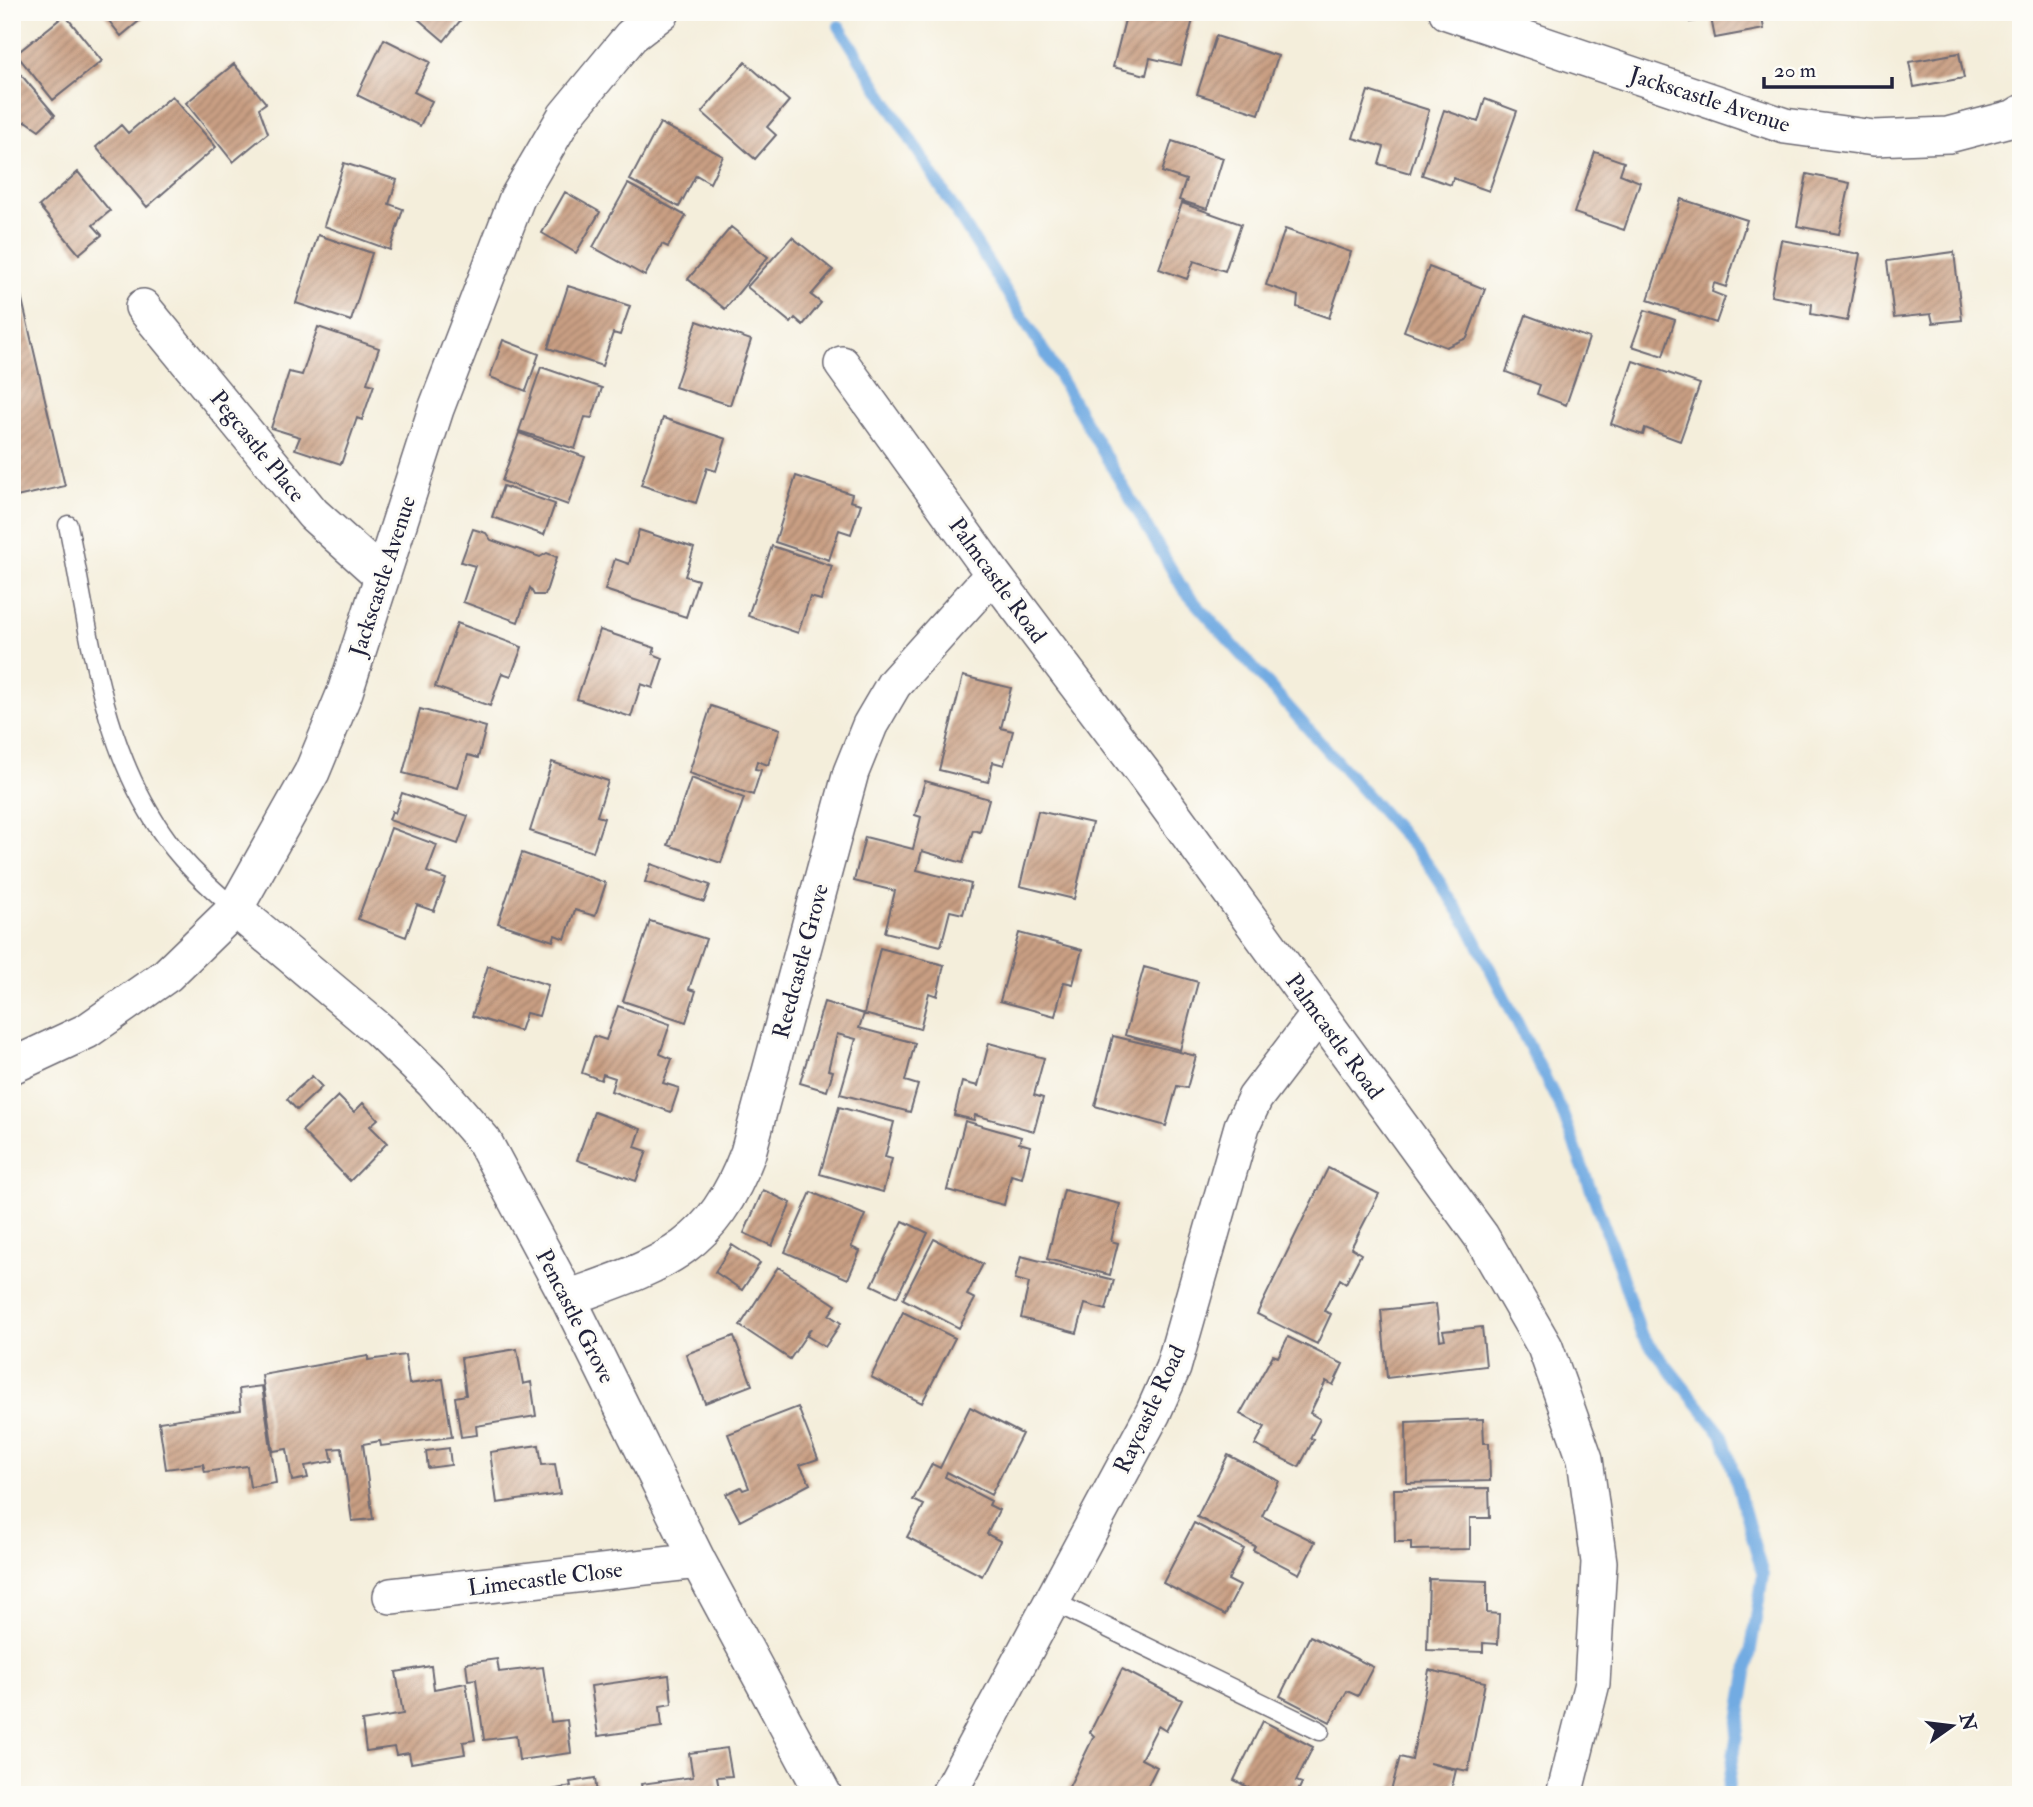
<svg xmlns="http://www.w3.org/2000/svg" width="2033" height="1807" font-family="'IM FELL Double Pica',serif">
<style>
.lines{fill:none;stroke-linecap:round;stroke-linejoin:round}
.stream{stroke:#72abe2;stroke-width:12}
.building{fill:url(#building-hatch)}
.service-casing{stroke:#6c6973;stroke-width:21}
.minor-casing{stroke:#6c6973;stroke-width:38}
.service{stroke:#fff;stroke-width:18}
.minor{stroke:#fff;stroke-width:35}
.labels{text-anchor:middle;stroke-width:6;stroke-linejoin:round;paint-order:stroke}
.street-label{font-size:23px;fill:#22223b;stroke:#fdfcf7}
</style>
<defs>
<pattern id="building-hatch" width="6" height="6" patternUnits="userSpaceOnUse" patternTransform="scale(1.75)"><rect width="6" height="6" fill="#c99f83"/><path d="M-1 1l2-2M0 6l6-6M5 7l2-2" fill="none" stroke="#a3816c"/></pattern>
</defs>
<rect width="100%" height="100%" fill="#fdfcf7"/>
<filter id="ink" filterUnits="userSpaceOnUse"><feTurbulence type="fractalNoise" baseFrequency=".0143" numOctaves="2"/><feDisplacementMap in="SourceGraphic" scale="14" xChannelSelector="R" yChannelSelector="G"/><feConvolveMatrix kernelMatrix="1 2 1 2 8 2 1 2 1" color-interpolation-filters="sRGB"/></filter>
<filter id="wash" filterUnits="userSpaceOnUse"><feTurbulence type="fractalNoise" baseFrequency=".00686" numOctaves="4" result="noise"/><feDisplacementMap in="SourceGraphic" scale="28" xChannelSelector="R" yChannelSelector="G"/><feGaussianBlur stdDeviation="1.57" result="paint"/><feColorMatrix in="noise" values="0 0 0 0 0 0 0 0 0 0 0 0 0 0 0 0 0 1.4 0 .05"/><feComposite in="paint" operator="in"/></filter>
<g filter="url(#wash)">
<rect width="100%" height="100%" fill="#f4eedb"/>
<g class="lines">
<!-- stream -->
<path class="stream" d="M839 26 1047 356 1183 589 1426 861 1469 927 1561 1109 1615 1255 1641 1334 1723 1436 1763 1575 1727 1795"/>
</g>
<g id="blocks">
<!-- building -->
<path class="building" d="M102 12H150L121 36Z
M410 12H467L444 41Z
M1127 12H1195L1181 65 1150 58 1146 75 1113 67Z
M1688 12H1761L1764 29 1715 38 1711 18 1690 22Z
M65 15 102 61 53 100 16 54Z
M1216 36 1278 56 1259 114 1197 94Z
M384 39 430 62 414 92 432 101 420 126 357 95Z
M1959 53 1964 78 1914 87 1909 62Z
M745 62 789 101 767 127 776 135 755 159 702 112Z
M12 64 55 115 39 130 26 121 12 132Z
M234 64 266 103 259 108 268 133 233 162 186 103Z
M1368 91 1429 110 1410 173 1379 164 1384 147 1353 138Z
M172 96 216 147 147 207 96 147 121 125 128 133Z
M1485 99 1517 111 1489 191 1453 178 1451 185 1422 175 1444 110 1478 122Z
M660 123 723 156 710 183 696 175 679 207 630 180Z
M1172 141 1223 158 1207 209 1179 200 1186 180 1162 172Z
M1595 152 1624 162 1620 174 1640 182 1624 230 1574 213Z
M344 163 397 180 389 204 403 209 390 250 324 226Z
M78 172 110 211 93 225 102 235 79 254 39 206Z
M1807 174 1850 183 1839 234 1797 226Z
M628 184 686 216 668 247 662 244 645 276 593 247Z
M565 192 600 212 576 253 542 233Z
M1681 199 1747 220 1726 287 1714 283 1712 292 1725 297 1716 323 1648 300Z
M1182 203 1241 224 1225 271 1194 261 1187 279 1159 269Z
M731 227 768 257 725 309 688 279Z
M1285 229 1351 252 1329 318 1297 307 1298 296 1266 285Z
M318 235 372 253 351 321 296 303Z
M792 237 833 270 811 295 821 303 803 325 795 318 791 323 747 287Z
M1781 240 1860 254 1847 321 1811 314 1812 304 1771 296Z
M1954 252 1962 320 1933 323 1931 314 1894 318 1887 261Z
M12 256 65 486 12 498Z
M1429 267 1485 289 1467 338 1446 347 1404 331Z
M568 286 630 306 620 335 613 333 602 366 548 348Z
M1645 310 1675 320 1663 356 1632 346Z
M1526 315 1589 338 1566 405 1537 394 1540 385 1506 372Z
M697 321 751 340 730 405 675 387Z
M318 327 379 348 367 383 374 385 362 420 357 418 341 464 295 449 300 437 271 428 289 372 302 375Z
M503 340 539 354 526 391 490 377Z
M1633 361 1700 384 1680 441 1645 428 1643 435 1611 424Z
M541 367 602 388 592 418 585 417 575 449 519 431Z
M663 418 726 439 716 471 707 468 696 503 641 485Z
M519 433 585 457 568 505 502 481Z
M796 476 852 494 850 501 861 504 851 534 839 530 829 560 775 542Z
M503 486 555 504 544 535 492 517Z
M473 529 486 533 491 540 540 557 547 553 557 557 545 595H534L530 588 518 622 463 602 475 566 461 562Z
M639 530 694 548 685 576 698 580 686 617 605 590 615 559 629 564Z
M772 546 832 566 821 600 810 597 798 633 748 616Z
M457 623 522 647 511 676 502 673 490 706 435 687Z
M600 630 655 648 653 654 663 658 653 688 641 684 631 717 577 699Z
M963 676 1011 688 1001 728 1013 731 1004 765 993 762 988 782 939 770Z
M711 706 780 729 768 765 757 761 755 769 761 770 753 795 689 773Z
M420 709 486 727 478 758 468 755 458 788 403 773Z
M552 762 608 781 597 816 604 818 593 852 530 831Z
M691 778 744 798 721 863 668 845Z
M925 781 989 799 980 832 973 830 963 863 922 851 917 870 971 884 963 914 950 911 941 946 885 932 895 891 854 881 865 837 913 849 921 817 915 815Z
M402 793 468 816 458 844 389 820 392 811 395 813Z
M1038 811 1092 823 1074 899 1020 886Z
M391 828 437 845 427 872 446 879 434 911 417 905 406 937 358 919Z
M522 853 606 883 595 916 575 910 565 939 555 935 553 941 498 923Z
M651 864 710 885 704 902 645 882Z
M650 921 706 939 689 989 696 991 686 1022 623 1001Z
M1019 933 1082 950 1073 984 1064 982 1055 1016 1000 1001Z
M880 948 944 965 937 996 929 993 920 1029 864 1014Z
M488 966 548 985 539 1016 526 1013 520 1031 472 1016Z
M1144 967 1198 982 1180 1050 1125 1035Z
M824 1002 864 1014 859 1028 915 1043 905 1081 918 1085 910 1112 840 1094 856 1039 837 1034 828 1070 833 1071 827 1091 800 1083Z
M618 1006 670 1024 660 1054 672 1059 663 1083 679 1088 671 1112 611 1091 615 1078 603 1074 601 1080 582 1073 594 1036 606 1040Z
M1113 1036 1196 1056 1187 1088 1177 1086 1166 1126 1095 1106Z
M989 1043 1044 1058 1034 1095 1043 1098 1034 1131 975 1115 974 1120 954 1115 962 1082 978 1086Z
M312 1076 322 1087 297 1110 287 1099Z
M338 1096 354 1112 363 1103 378 1119 370 1126 387 1143 350 1181 302 1131Z
M839 1107 894 1122 885 1157 892 1159 883 1192 820 1174Z
M594 1112 641 1129 635 1147 647 1151 636 1181 577 1160Z
M965 1121 1021 1137 1019 1143 1030 1146 1022 1178 1011 1175 1004 1205 947 1190Z
M1328 1168 1379 1194 1351 1248 1361 1254 1346 1283 1340 1279 1324 1311 1331 1314 1317 1344 1257 1314Z
M763 1190 791 1203 772 1246 744 1233Z
M1064 1190 1120 1204 1111 1241 1118 1243 1110 1275 1047 1259Z
M811 1192 865 1215 851 1247 860 1251 848 1279 785 1252Z
M903 1221 928 1233 897 1297 872 1285Z
M934 1239 983 1264 967 1295 975 1299 959 1328 903 1299Z
M732 1245 760 1263 742 1290 715 1272Z
M1021 1256 1114 1280 1106 1310 1085 1304 1077 1333 1021 1318 1029 1283 1015 1279Z
M778 1267 836 1305 829 1315 841 1323 825 1347 807 1336 811 1328 790 1359 740 1326Z
M1436 1304 1440 1340 1445 1339 1443 1331 1482 1327 1486 1366 1387 1378 1381 1310Z
M903 1312 955 1338 922 1403 871 1377Z
M734 1336 752 1385 705 1403 686 1354Z
M1288 1337 1343 1364 1333 1385 1326 1381 1310 1413 1320 1419 1310 1438 1314 1439 1299 1467 1255 1445 1265 1427 1240 1414 1273 1355 1278 1357Z
M517 1349 523 1384 531 1382 536 1416 476 1426 477 1435 461 1437 455 1397 466 1395 461 1358Z
M405 1355 409 1384 443 1379 452 1437 381 1446 380 1441 363 1444 373 1519 352 1521 342 1448 330 1449 333 1461 305 1466 308 1478 292 1481 287 1449 273 1451 262 1375 368 1356V1360Z
M262 1386 276 1483 250 1487 247 1466 205 1472 203 1464 166 1469 159 1422 241 1410 239 1389Z
M798 1407 818 1459 800 1465 810 1484 740 1521 726 1494 741 1487 743 1490 749 1488 728 1434Z
M970 1407 1022 1434 991 1495 947 1472 945 1477 991 1501 989 1505 999 1510 987 1534 1000 1541 982 1576 907 1537 924 1505 913 1500 932 1464 940 1468Z
M1483 1419 1484 1443H1489L1490 1481 1407 1483 1406 1422Z
M539 1445 542 1465 555 1464 560 1494 497 1503 490 1452Z
M449 1448 451 1465 428 1468 426 1451Z
M1228 1455 1279 1481 1262 1516 1315 1542 1299 1574 1253 1550 1255 1546 1197 1517Z
M1489 1488 1490 1518H1470V1549L1411 1550V1542H1395L1394 1489Z
M1194 1523 1244 1549 1228 1580 1240 1586 1225 1615 1163 1583Z
M1429 1579 1487 1581V1613L1499 1614 1498 1644 1483 1643V1652L1427 1650Z
M1310 1636 1373 1667 1358 1696 1347 1691 1330 1722 1280 1696Z
M497 1659 499 1672 543 1667 551 1722 567 1720 571 1753 519 1760 516 1736 484 1740 476 1679 468 1680 466 1663Z
M431 1666 434 1689 466 1683 475 1740 463 1742 465 1754 411 1763 409 1753 396 1755 394 1747 366 1751 362 1721 403 1714 396 1672Z
M1122 1669 1182 1700 1166 1731 1158 1726 1141 1759 1157 1767 1143 1795 1130 1790 1128 1795H1065L1094 1736 1090 1732Z
M1429 1670 1485 1682 1468 1771 1429 1763 1456 1770 1450 1795H1390L1400 1757 1412 1760Z
M669 1675 672 1704 660 1706 662 1727 598 1736 591 1686Z
M1263 1721 1313 1747 1296 1781 1302 1783 1296 1795H1264L1234 1780Z
M727 1748 732 1776 717 1777 720 1795H643L641 1784 693 1777 689 1753Z
M595 1778 597 1795H528L571 1786 570 1782Z"/>
</g>
</g>
<g filter="url(#ink)">
<use href="#blocks" fill-opacity="0" stroke="#6c6973" stroke-width="2"/>
<g class="lines">
<defs>
<path id="service" d="M68 525C90 632 101 751 168 841 187 867 211 888 235 909
M1052 1601 1320 1731"/>
<path id="minor" d="M1447 12 1785 126 1874 138 1948 135 2013 118 2021 113
M143 307 313 514 382 576
M842 364 993 574 1147 778 1481 1236 1545 1347 1585 1459 1599 1562 1592 1683 1564 1795
M235 909 378 1029 433 1082 484 1141 568 1298 698 1561 824 1795
M12 1066 87 1031 167 975 235 909 312 772 345 692 436 409 517 198 565 116 631 36 662 12
M568 1298C659 1265 711 1252 748 1153L851 772 870 725 894 684 993 574
M391 1596 698 1561
M948 1795 1153 1413 1173 1368 1242 1126 1255 1098 1319 1014"/>
</defs>
<!-- service casing -->
<use href="#service" class="service-casing"/>
<!-- minor casing -->
<use href="#minor" class="minor-casing"/>
<!-- service -->
<use href="#service" class="service"/>
<!-- minor -->
<use href="#minor" class="minor"/>
</g>
</g>
<g class="labels">
<!-- street labels -->
<g class="street-label">
<text transform="translate(1710 99) rotate(18)" y="8">Jackscastle Avenue</text>
<text transform="translate(258 446) rotate(51)" y="8">Pegcastle Place</text>
<text transform="translate(382 576) rotate(-72)" y="8">Jackscastle Avenue</text>
<text transform="translate(998 580) rotate(54)" y="8">Palmcastle Road</text>
<text transform="translate(800 961) rotate(-75)" y="8">Reedcastle Grove</text>
<text transform="translate(1335 1036) rotate(54)" y="8">Palmcastle Road</text>
<text transform="translate(576 1316) rotate(63)" y="8">Pencastle Grove</text>
<text transform="translate(1149 1409) rotate(-65)" y="8">Raycastle Road</text>
<text transform="translate(545 1578) rotate(-7)" y="8">Limecastle Close</text>
</g>
</g>
<!-- margin -->
<rect width="2033" height="1807" fill="none" stroke="#fdfcf7" stroke-width="42"/>
<!-- north arrow -->
<g transform="translate(1952 1726) rotate(76)" stroke="#fdfcf7" stroke-width="5" paint-order="stroke">
<path d="M0-5L12 26L0 18L-12 26Z" fill="#22223b"/>
<text y="-10" font-size="19" font-weight="bold" text-anchor="middle" fill="#22223b">N</text>
</g>
<!-- scale -->
<path d="M1764 77v10h128v-10" fill="none" stroke="#22223b" stroke-width="3.5"/>
<text x="1774" y="77" font-size="21" fill="#22223b" stroke="#fdfcf7" stroke-width="5" paint-order="stroke">20 m</text>
</svg>
